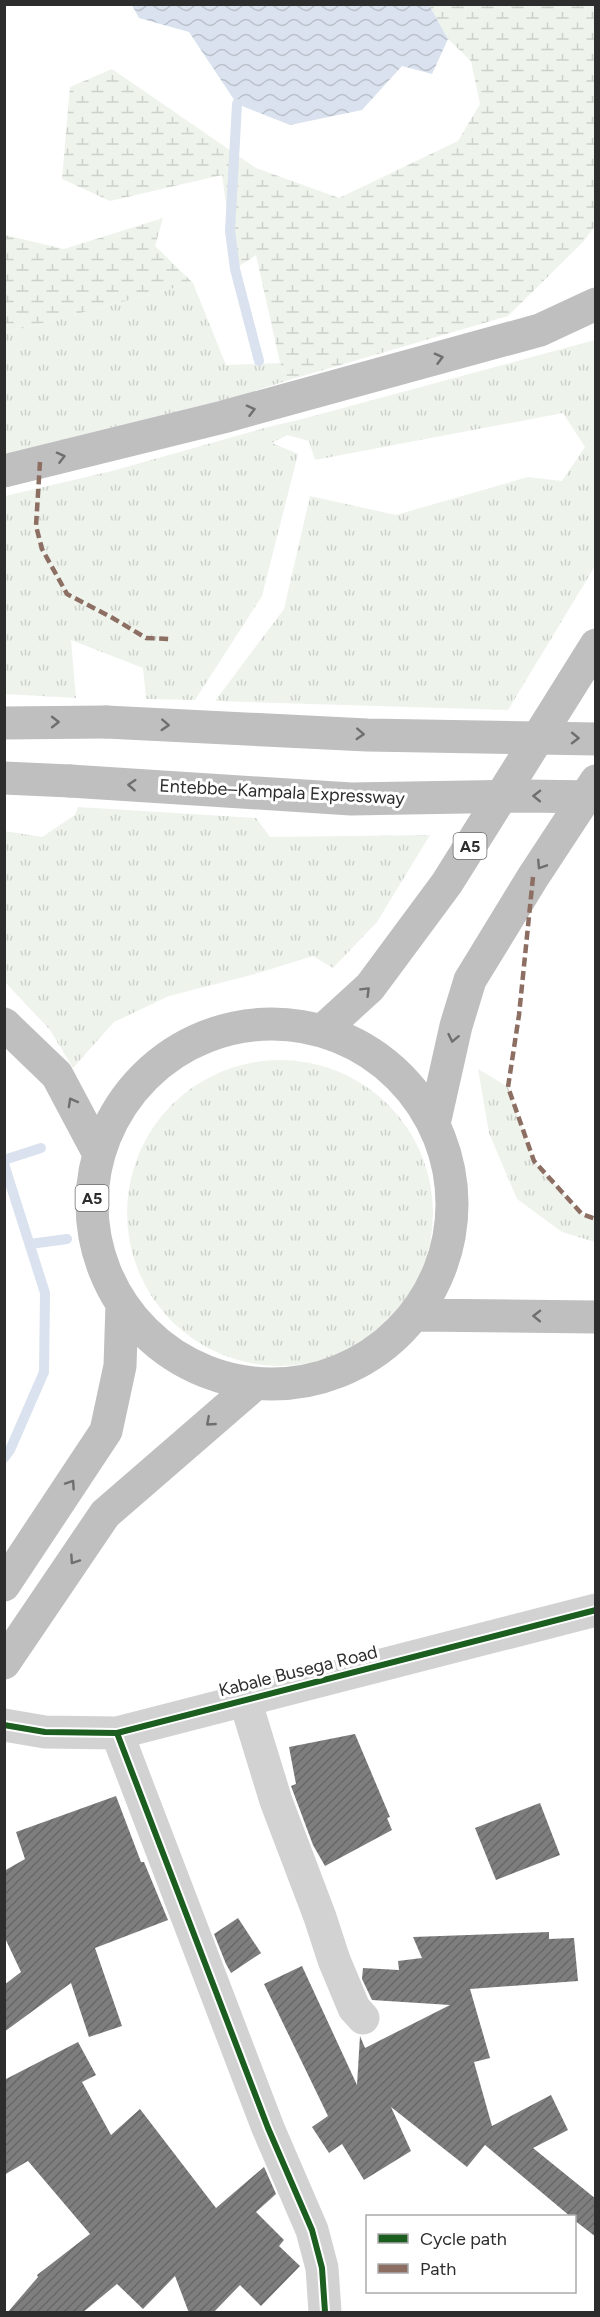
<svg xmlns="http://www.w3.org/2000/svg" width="600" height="2317" font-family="Figtree,sans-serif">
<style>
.grass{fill:url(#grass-tufts)}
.wetland{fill:url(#wetland-marsh)}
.water{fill:url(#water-waves)}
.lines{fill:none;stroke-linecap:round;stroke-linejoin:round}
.stream{stroke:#d9e2ee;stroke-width:10}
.building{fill:url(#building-hatch)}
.minor{stroke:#d2d2d2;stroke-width:33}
.highway{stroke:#bfbfbf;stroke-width:33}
.highway-bridge{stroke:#bfbfbf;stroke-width:33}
.quiet{stroke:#8d6e63;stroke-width:4.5;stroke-dasharray:9 4.5;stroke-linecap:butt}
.cycleway-casing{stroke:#fff;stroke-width:10}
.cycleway{stroke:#1b5e20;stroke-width:6}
.oneway{stroke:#6f6f6f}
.labels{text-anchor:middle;stroke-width:6;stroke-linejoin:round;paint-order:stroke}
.shield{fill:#fff;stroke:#6c6c6c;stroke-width:1.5}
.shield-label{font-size:16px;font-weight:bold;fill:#2d2d2d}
.street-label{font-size:18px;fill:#2d2d2d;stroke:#fff}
</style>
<defs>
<pattern id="grass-tufts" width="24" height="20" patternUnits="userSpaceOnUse" patternTransform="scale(1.5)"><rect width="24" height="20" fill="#eef3ec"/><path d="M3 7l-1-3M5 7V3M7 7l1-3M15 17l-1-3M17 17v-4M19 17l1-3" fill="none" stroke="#ccd1cb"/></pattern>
<pattern id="wetland-marsh" width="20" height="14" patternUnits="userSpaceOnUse" patternTransform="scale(1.5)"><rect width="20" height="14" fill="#eef3ec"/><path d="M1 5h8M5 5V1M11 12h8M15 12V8" fill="none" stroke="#ccd1cb"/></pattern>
<pattern id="water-waves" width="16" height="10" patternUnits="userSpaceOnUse" patternTransform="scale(1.5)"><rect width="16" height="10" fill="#d9e2ee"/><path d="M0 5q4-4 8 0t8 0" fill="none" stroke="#bbc2cc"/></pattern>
<pattern id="building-hatch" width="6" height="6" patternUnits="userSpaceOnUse" patternTransform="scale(1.5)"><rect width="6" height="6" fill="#7e7e7e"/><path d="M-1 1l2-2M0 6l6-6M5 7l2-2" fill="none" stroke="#686868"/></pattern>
</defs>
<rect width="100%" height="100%" fill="#fff"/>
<!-- grass -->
<path class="grass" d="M193 283 226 365 280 363 289 380 235 397 5 454V333Z
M595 340V566L508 710 215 701 284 609 310 496 396 515 528 477 562 481 585 447 563 413 315 460 309 441 287 435 272 443 298 454 262 596 195 700 146 699 143 668 71 640 76 698 5 694V496L112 471 268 427 302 419Z
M78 807 256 818 270 837 430 835 377 922 333 968 313 956 255 974 169 996 114 1022 73 1068 50 1030 5 982 4 831 42 837 75 815Z
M127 1213a153 153 0 1 1 306 0a153 153 0 1 1-306 0Z
M478 1069 508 1087 534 1161 582 1214 595 1219V1242L562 1232 517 1199 489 1133Z"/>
<!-- wetland -->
<path class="wetland" d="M429 5H595V226L583 242 508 316 289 380 280 363 256 255 235 269 222 175 110 201 62 179 70 87 112 69 256 168 339 198 458 141 480 104 471 61 448 39Z
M163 218 155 246 193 283 5 333V235L64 249Z"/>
<!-- water -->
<path class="water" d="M132 5H429L448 39 432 74 402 66 362 110 290 125 237 104 189 32 139 18Z"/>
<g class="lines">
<!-- stream -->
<path class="stream" d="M237 104 230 231 235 269 259 361
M4 1160 41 1148
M4 1164 45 1293 44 1372 10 1450 4 1458
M30 1244 67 1239"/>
</g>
<!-- building -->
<path class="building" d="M355 1734 390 1817 387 1818 392 1830 325 1866 313 1845 291 1786 296 1784 289 1747Z
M116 1796 141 1862H144L168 1920 95 1948 122 2026 89 2037 71 1983 4 2032V1985L21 1972 4 1936V1871L25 1859 16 1832Z
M540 1803 560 1855 496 1880 475 1828Z
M238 1918 261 1953 231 1973 226 1964 214 1934Z
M549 1932V1939L574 1938 578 1981 470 1989 490 2058 474 2062 492 2126 551 2095 568 2130 533 2148 596 2199V2237L574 2220V2217H571L485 2145 467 2167 391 2107 411 2151 364 2180 342 2144 329 2153 312 2127 328 2116 264 1984 302 1966 357 2085 360 2036 365 2048 450 2005 372 2000 362 1979 363 1968 399 1970 398 1961 422 1958 413 1937Z
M78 2042 96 2075 82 2082 111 2135 140 2109 216 2208 264 2167 265 2169 276 2194 256 2212 284 2240 279 2246 300 2266 261 2306 240 2285 213 2313H189L175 2276 143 2309 117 2284 82 2313H7L38 2277 37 2275 90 2234 28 2161 4 2175V2080Z"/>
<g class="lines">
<!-- minor -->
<path class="minor" d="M245 1700 276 1801 320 1917 334 1960 354 2008 363 2018
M4 1725 45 1732 117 1733 596 1610
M117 1733 268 2128 312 2230 322 2268 325 2312"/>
<!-- highway -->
<path class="highway" d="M4 471 223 417 540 330 596 304
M4 723 106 722
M4 778 70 781
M4 1024 57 1075 99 1154
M92 1204a180 180 0 1 1 360 0a180 180 0 1 1-360 0Z
M323 1030 370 987 447 883 596 645
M434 1124 456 1026 470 980 533 877 596 781
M416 1315 596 1317
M4 1585 106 1431 120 1366 122 1304
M4 1663 105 1514 255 1384"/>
<!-- highway-bridge -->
<path class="highway-bridge" d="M106 722 367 735 596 739
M70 781 351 799 525 796 596 797"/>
<!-- quiet -->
<path class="quiet" d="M40 462 36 526 42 549 67 594 111 617 146 638 169 639
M533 877 519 1015 508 1087 534 1161 582 1214 596 1219"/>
<defs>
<path id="cycleway" d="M4 1725 45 1732 117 1733 596 1610
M117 1733 268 2128 312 2230 322 2268 325 2312"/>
</defs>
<!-- cycleway casing -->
<use href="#cycleway" class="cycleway-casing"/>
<!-- cycleway -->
<use href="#cycleway" class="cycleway"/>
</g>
<!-- one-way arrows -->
<defs><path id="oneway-chevron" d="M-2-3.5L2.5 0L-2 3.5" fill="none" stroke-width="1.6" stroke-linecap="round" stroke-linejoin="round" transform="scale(1.5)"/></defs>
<g class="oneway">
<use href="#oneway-chevron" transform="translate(439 358) rotate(-15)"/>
<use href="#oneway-chevron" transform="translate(251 410) rotate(-15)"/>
<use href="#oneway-chevron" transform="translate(61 457) rotate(-14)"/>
<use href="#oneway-chevron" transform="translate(55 722)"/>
<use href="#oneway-chevron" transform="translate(165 725) rotate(3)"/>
<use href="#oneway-chevron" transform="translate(360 734) rotate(3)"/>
<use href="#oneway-chevron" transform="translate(575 738) rotate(1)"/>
<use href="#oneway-chevron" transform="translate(132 785) rotate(-176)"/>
<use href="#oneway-chevron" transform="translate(537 796) rotate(-179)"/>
<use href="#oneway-chevron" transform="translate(541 865) rotate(123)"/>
<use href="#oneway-chevron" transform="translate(366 991) rotate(-45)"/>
<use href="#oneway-chevron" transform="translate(453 1038) rotate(102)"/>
<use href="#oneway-chevron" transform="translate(72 1102) rotate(-119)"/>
<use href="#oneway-chevron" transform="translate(537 1316) rotate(-179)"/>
<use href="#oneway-chevron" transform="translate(210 1422) rotate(139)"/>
<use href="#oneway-chevron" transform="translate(71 1484) rotate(-56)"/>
<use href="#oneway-chevron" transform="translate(74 1560) rotate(124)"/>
</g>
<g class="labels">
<!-- shield labels -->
<g class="shield">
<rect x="453.5" y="833" width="33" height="26" rx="4.5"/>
<rect x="75.5" y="1185" width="33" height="26" rx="4.5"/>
</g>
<g class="shield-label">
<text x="470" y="852">A5</text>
<text x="92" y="1204">A5</text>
</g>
<!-- street labels -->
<g class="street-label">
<text transform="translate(282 792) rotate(3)" y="6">Entebbe–Kampala Expressway</text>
<text transform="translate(298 1671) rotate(-14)" y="6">Kabale Busega Road</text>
</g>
</g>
<!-- border -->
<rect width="600" height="2317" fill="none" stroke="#2d2d2d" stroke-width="12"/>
<!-- legend -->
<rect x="366" y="2215" width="210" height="78" fill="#ffffff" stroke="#ababab" stroke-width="1.5"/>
<rect x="378" y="2234" width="30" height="9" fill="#1b5e20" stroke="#ababab" stroke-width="1.5"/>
<text x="420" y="2245" font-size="18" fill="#2d2d2d">Cycle path</text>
<rect x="378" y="2264" width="30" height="9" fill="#8d6e63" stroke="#ababab" stroke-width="1.5"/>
<text x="420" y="2275" font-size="18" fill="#2d2d2d">Path</text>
</svg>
